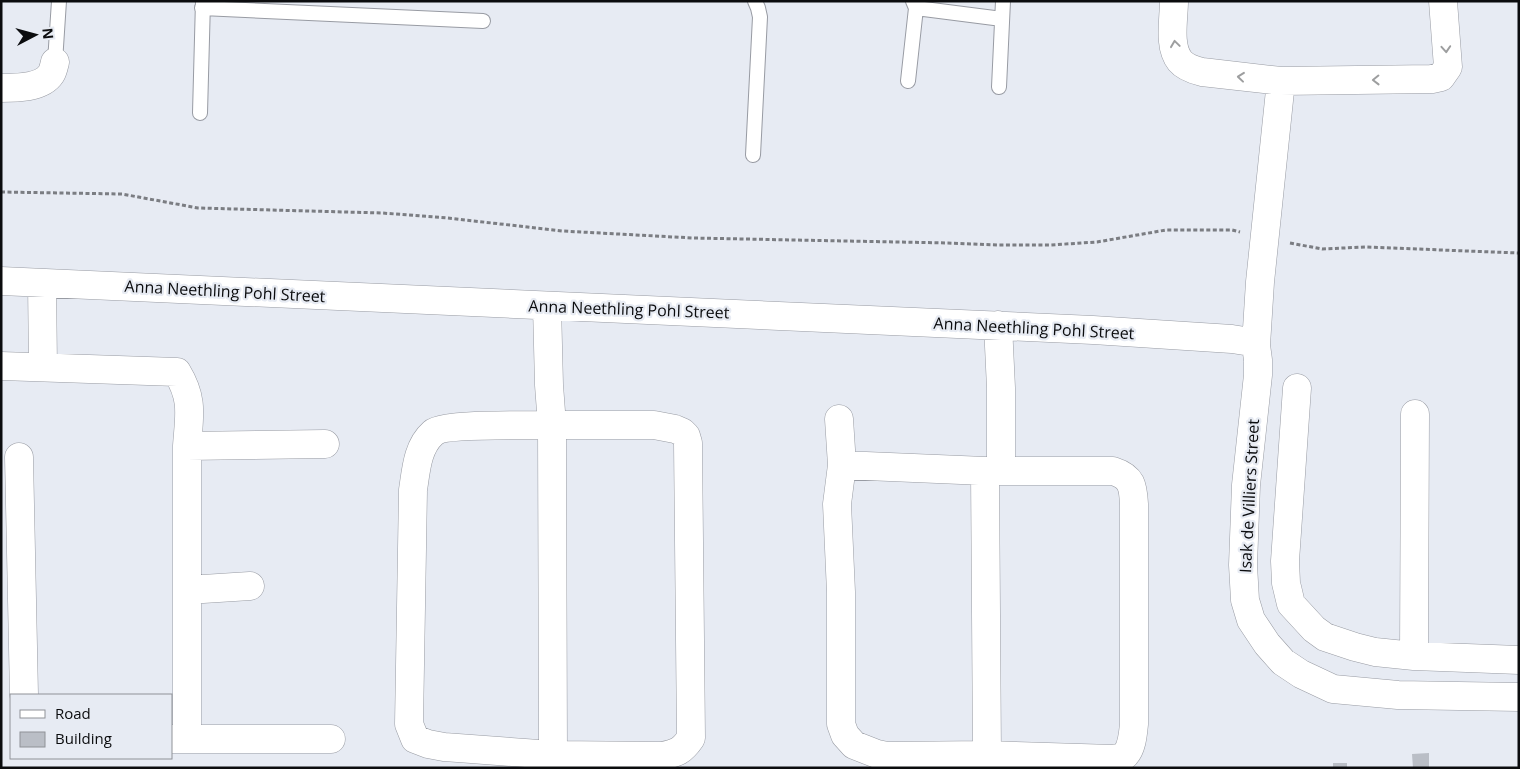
<svg xmlns="http://www.w3.org/2000/svg" width="1520" height="769" font-family="'Open Sans',sans-serif">
<style>
.building{fill:#babec6}
.lines{fill:none;stroke-linecap:round;stroke-linejoin:round}
.lane-casing{stroke:#989ba3;stroke-width:16}
.street-casing{stroke:#989ba3;stroke-width:29}
.path{stroke:#7b7d82;stroke-width:3;stroke-dasharray:4 2.5;stroke-linecap:butt}
.lane{stroke:#fff;stroke-width:14}
.street{stroke:#fff;stroke-width:28}
.oneway{stroke:#9d9e9f}
.labels{text-anchor:middle;stroke-width:4.5;stroke-linejoin:round;paint-order:stroke}
.street-label{font-size:16px;fill:#0b0c0e;stroke:#e7ebf3}
</style>
<rect width="100%" height="100%" fill="#e7ebf3"/>
<!-- building -->
<path class="building" d="M1429 753V768H1413L1412 754Z
M1333 763H1347V768H1333Z"/>
<g class="lines">
<defs>
<path id="lane" d="M202 8 483 21
M916 8 1002 19
M55 62 59 1
M908 81 916 8 913 1
M999 87 1003 1
M200 113 203 1
M753 155 760 17 758 8 755 1"/>
<path id="street" d="M1174 1C1174 19 1168 46 1180 61 1185 67 1194 70 1202 72L1281 81 1432 79 1441 77 1448 67 1443 1
M1281 81 1260 282 1256 345 1258 360V375L1246 485 1243 565 1245 600 1251 620 1267 644 1283 662 1301 674 1333 689 1398 695 1519 697
M1 88C16 88 42 88 51 74 53 71 54 66 55 62
M1 281 1093 330 1232 339 1251 342 1256 345
M42 283 43 367
M547 306 549 385 552 425 553 755
M998 325 1001 388V471
M1 366 177 372C194 400 189 416 187 446V739
M1297 388 1285 561 1286 583 1291 604 1314 629 1325 637 1355 647 1375 652 1414 656 1519 660
M839 419 842 465 837 504 841 592V724L845 735 854 745 877 754 887 756 987 755 1113 759C1117 758 1122 758 1125 755 1132 748 1133 734 1134 724V504C1133 486 1132 477 1113 471H985L842 465
M552 425H654L675 429 682 432 686 436 688 443 691 738C682 751 677 753 662 756L553 755 444 747 428 744 415 739 409 724 413 490C416 471 417 447 433 433 444 423 532 426 552 425Z
M187 446 325 444
M19 457 24 695
M985 471 987 755
M187 590 250 586
M1414 656 1415 414
M171 739H331"/>
</defs>
<!-- lane casing -->
<use href="#lane" class="lane-casing"/>
<!-- street casing -->
<use href="#street" class="street-casing"/>
<!-- path -->
<path class="path" d="M1 192 122 194 198 208 382 213 448 218 562 231 693 238 948 243 997 245H1051L1097 242 1166 230H1232L1240 232
M1290 243 1322 249 1365 247 1519 253"/>
<!-- lane -->
<use href="#lane" class="lane"/>
<!-- street -->
<use href="#street" class="street"/>
</g>
<!-- one-way arrows -->
<defs><path id="oneway-chevron" d="M-2-3.5L2.5 0L-2 3.5" fill="none" stroke-width="1.6" stroke-linecap="round" stroke-linejoin="round" transform="scale(1.25)"/></defs>
<g class="oneway">
<use href="#oneway-chevron" transform="translate(1175 44) rotate(-98)"/>
<use href="#oneway-chevron" transform="translate(1446 49) rotate(86)"/>
<use href="#oneway-chevron" transform="translate(1241 77) rotate(-174)"/>
<use href="#oneway-chevron" transform="translate(1376 80) rotate(179)"/>
</g>
<g class="labels">
<!-- street labels -->
<g class="street-label">
<text transform="translate(225 291) rotate(3)" y="6">Anna Neethling Pohl Street</text>
<text transform="translate(629 309) rotate(2)" y="6">Anna Neethling Pohl Street</text>
<text transform="translate(1034 328) rotate(3)" y="6">Anna Neethling Pohl Street</text>
<text transform="translate(1249 496) rotate(-87)" y="6">Isak de Villiers Street</text>
</g>
</g>
<!-- border -->
<rect width="1520" height="769" fill="none" stroke="#0b0c0e" stroke-width="5"/>
<!-- legend -->
<rect x="10" y="694" width="162" height="65" fill="#e7ebf3" stroke="#8f9297"/>
<rect x="20" y="710" width="25" height="8" fill="#ffffff" stroke="#8f9297"/>
<text x="55" y="719" font-size="15" fill="#0b0c0e">Road</text>
<rect x="20" y="732" width="25" height="15" fill="#babec6" stroke="#8f9297"/>
<text x="55" y="744" font-size="15" fill="#0b0c0e">Building</text>
<!-- north arrow -->
<g transform="translate(35 35) rotate(84)" stroke="#e7ebf3" stroke-width="4" paint-order="stroke">
<path d="M0-4L9 19L0 12L-9 19Z" fill="#0b0c0e"/>
<text y="-8" font-size="14" font-weight="bold" text-anchor="middle" fill="#0b0c0e">N</text>
</g>
</svg>
